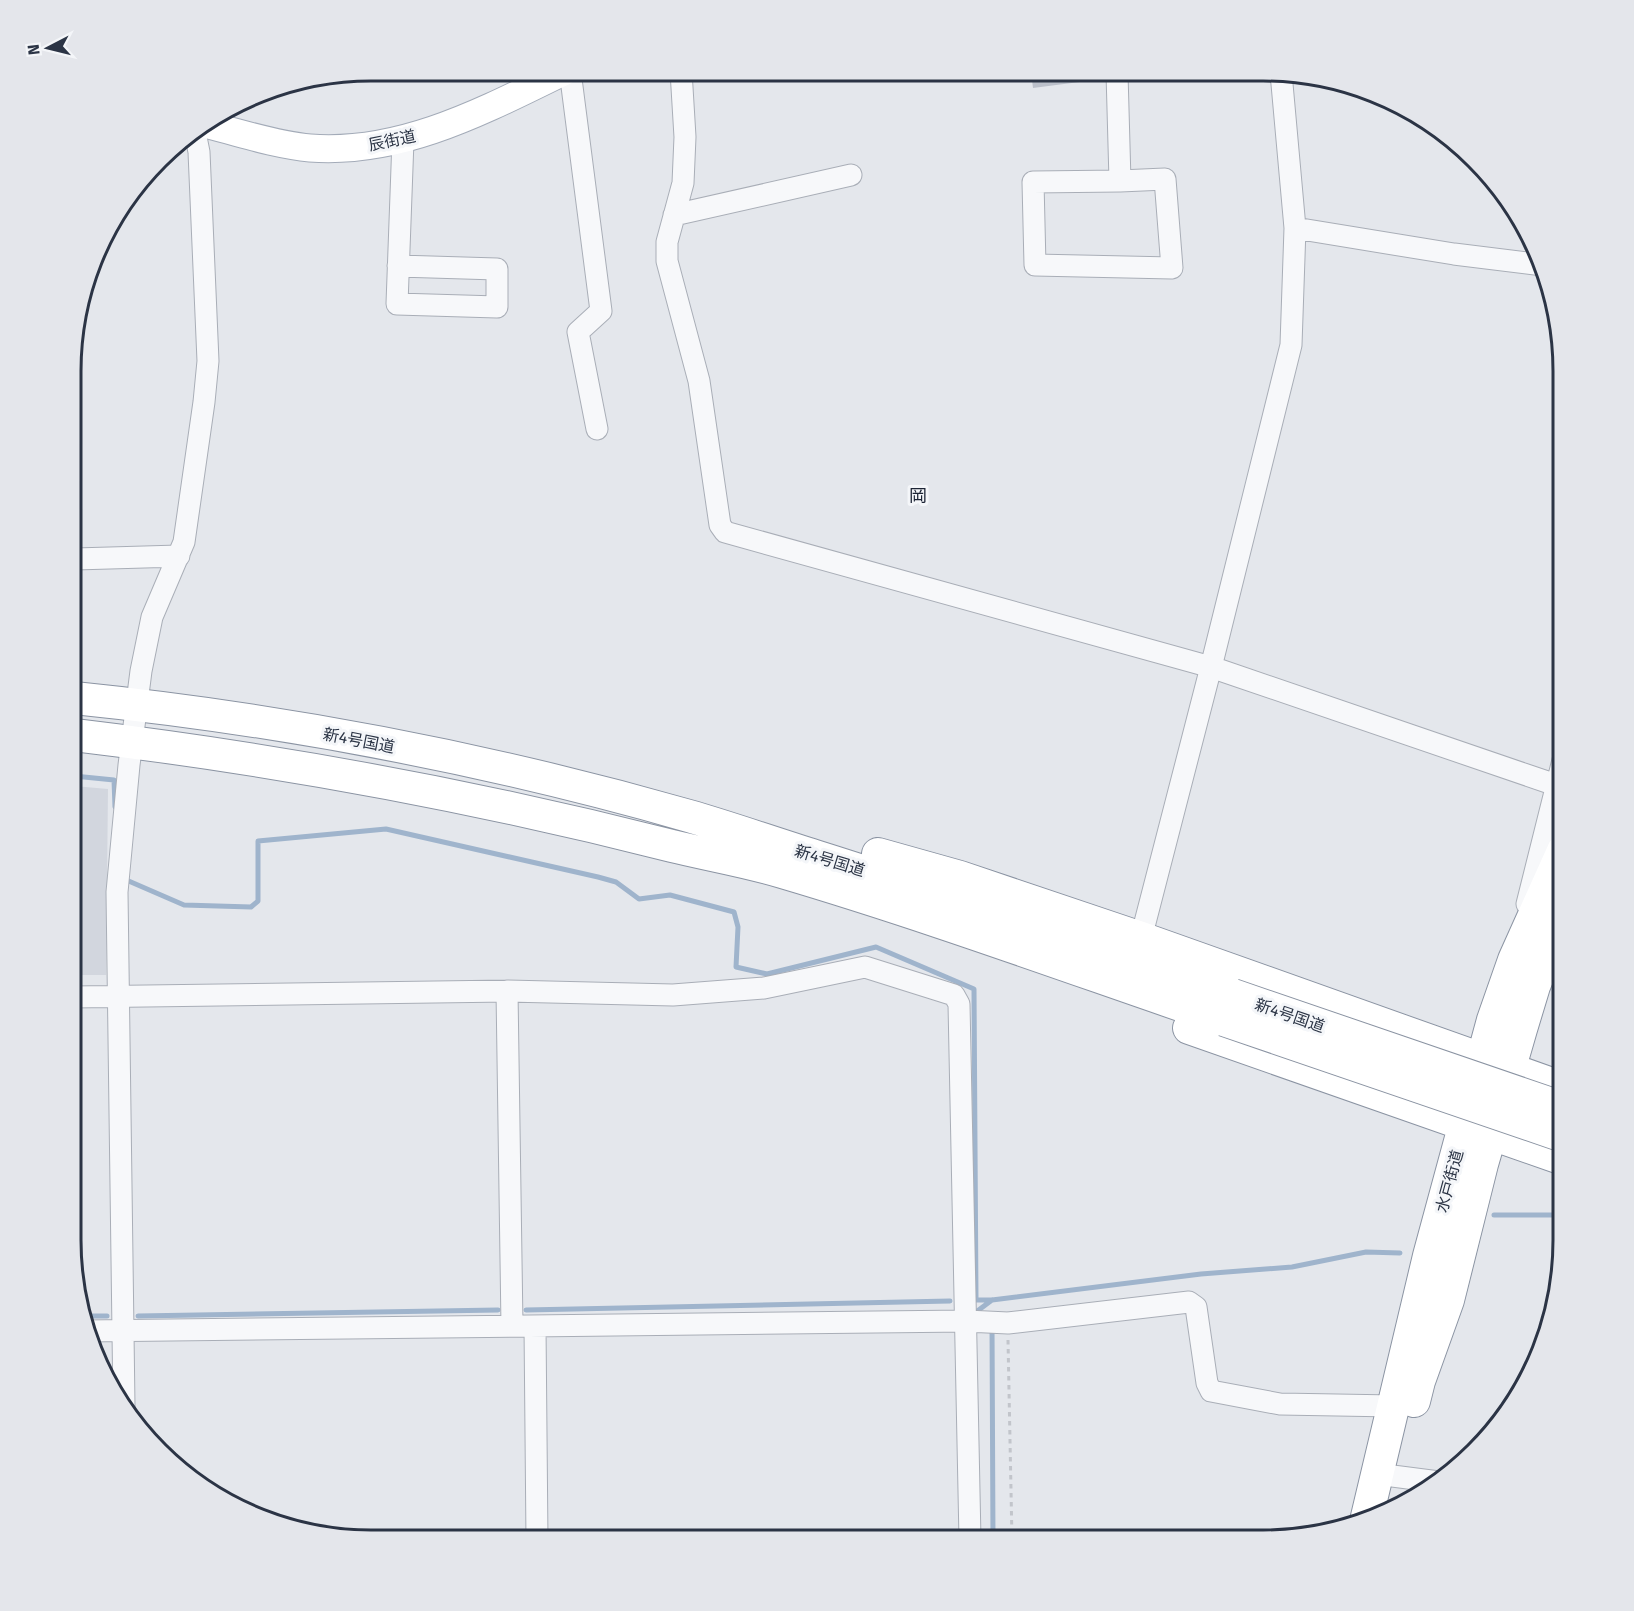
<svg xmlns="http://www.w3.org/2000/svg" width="1634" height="1611" font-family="'Fira Sans','Noto Sans JP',sans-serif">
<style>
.built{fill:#d2d6de}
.water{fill:#9fb4cc}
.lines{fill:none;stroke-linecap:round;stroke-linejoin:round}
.stream{stroke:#9fb4cc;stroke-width:5}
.building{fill:#bbc0ca}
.minor-casing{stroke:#a9aeb7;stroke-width:23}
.major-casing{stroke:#a3abb8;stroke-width:29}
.highway-casing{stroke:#8b94a3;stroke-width:34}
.path{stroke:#c2c5cb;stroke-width:3;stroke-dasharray:4.5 4.5;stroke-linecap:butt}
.minor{stroke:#f7f8fa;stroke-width:21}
.major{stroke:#fff;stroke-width:27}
.highway{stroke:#fff;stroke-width:32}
.highway-bridge-casing{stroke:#8b94a3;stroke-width:34;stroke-linecap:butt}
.highway-bridge{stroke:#fff;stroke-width:32}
.labels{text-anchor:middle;stroke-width:6;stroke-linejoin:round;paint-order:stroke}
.street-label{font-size:16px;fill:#2b3445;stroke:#f4f6f9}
.neighbourhood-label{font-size:18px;fill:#1d2536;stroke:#f4f6f9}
.rim{fill:none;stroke:#2b3445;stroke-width:3}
</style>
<rect width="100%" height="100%" fill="#e4e7ec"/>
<!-- built -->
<path class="built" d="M74 786 108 789 106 975H73Z"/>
<!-- water -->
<path class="water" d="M74 811 80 812 78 906H73Z"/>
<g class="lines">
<!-- stream -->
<path class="stream" d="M74 776 114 780 115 807
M124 879 184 905 251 907 258 901V841L386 829 598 877 616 882 639 899 670 895 734 912 738 927 736 967 767 974 876 947 974 989 976 1300
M1494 1215H1563
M975 1300H992L1201 1274 1292 1267 1366 1252 1400 1253
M526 1310 950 1301
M972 1315 992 1300
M82 1316H107
M138 1316 498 1310
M992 1326 993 1540"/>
</g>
<!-- building -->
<path class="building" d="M1031 72H1086L1087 81 1033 88Z"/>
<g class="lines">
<defs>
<path id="minor" d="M570 71 601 311 578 332 597 429
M681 71 685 137 683 183 667 242V261L699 381 720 525 725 532 1211 667 1556 785
M1117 73 1120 181
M1165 179 1172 268 1035 265 1033 182 1120 181Z
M674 215 851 175
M1295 228 1454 254 1543 265
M398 266 497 269V307L397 304 403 140
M75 559 179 556
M1527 904 1563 760
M1141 938 1211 667 1291 345 1295 228 1281 73
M507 991 512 1326
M73 997 507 991 673 995 764 988 865 967 954 995 959 1004 970 1540
M535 1326 537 1540
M85 1331 966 1321 1008 1323 1189 1302 1196 1307 1207 1383 1211 1391 1280 1404 1394 1406
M124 1406 117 892 129 765 141 671 152 617 184 542 204 402 208 361 199 152 195 132
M1377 1474 1439 1482"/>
<path id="major" d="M208 125C241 133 276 145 310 148 402 155 485 110 565 71"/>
<path id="highway" d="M74 698C280 719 490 759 689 816 731 828 773 843 815 856 955 900 1094 948 1233 995
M74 735C275 759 476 796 672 846 709 855 746 861 782 872 931 916 1077 970 1224 1020
M878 854 960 877 1141 938 1563 1088
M1189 1028 1563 1159
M1414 1401 1419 1381 1448 1300 1482 1164 1521 1029 1534 986 1563 915
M1366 1521 1429 1256 1493 1020 1514 960 1563 851"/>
</defs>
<!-- minor casing -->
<use href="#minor" class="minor-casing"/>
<!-- major casing -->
<use href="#major" class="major-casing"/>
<!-- highway casing -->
<use href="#highway" class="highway-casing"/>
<!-- path -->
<path class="path" d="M1008 1340 1012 1540"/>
<!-- minor -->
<use href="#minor" class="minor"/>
<!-- major -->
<use href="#major" class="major"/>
<!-- highway -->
<use href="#highway" class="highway"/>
<defs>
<path id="highway-bridge" d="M1233 995 1563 1108
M1224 1020 1563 1136"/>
</defs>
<!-- highway-bridge casing -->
<use href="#highway-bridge" class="highway-bridge-casing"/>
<!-- highway-bridge -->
<use href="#highway-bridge" class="highway-bridge"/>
</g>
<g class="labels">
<!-- street labels -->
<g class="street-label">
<text transform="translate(392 140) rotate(-12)" y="6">辰街道</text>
<text transform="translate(359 740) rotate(11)" y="6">新4号国道</text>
<text transform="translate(830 860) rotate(17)" y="6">新4号国道</text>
<text transform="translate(1290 1015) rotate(19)" y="6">新4号国道</text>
<text transform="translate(1449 1181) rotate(-75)" y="6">水戸街道</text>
</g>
<!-- neighbourhood labels -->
<g class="neighbourhood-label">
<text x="918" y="502">岡</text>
</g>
</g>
<!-- crop -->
<path d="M0 0H1634V1611H0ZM371 81H1263A290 290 0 0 1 1553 371V1240A290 290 0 0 1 1263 1530H371A290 290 0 0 1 81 1240V371A290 290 0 0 1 371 81Z" fill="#e4e6eb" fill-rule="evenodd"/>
<path class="rim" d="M371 81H1263A290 290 0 0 1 1553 371V1240A290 290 0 0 1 1263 1530H371A290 290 0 0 1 81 1240V371A290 290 0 0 1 371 81Z"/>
<!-- north arrow -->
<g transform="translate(48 48) rotate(263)" stroke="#f4f6f9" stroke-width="4.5" paint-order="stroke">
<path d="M0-4.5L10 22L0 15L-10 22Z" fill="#2b3445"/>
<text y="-9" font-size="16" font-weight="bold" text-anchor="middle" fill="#2b3445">N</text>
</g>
</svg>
